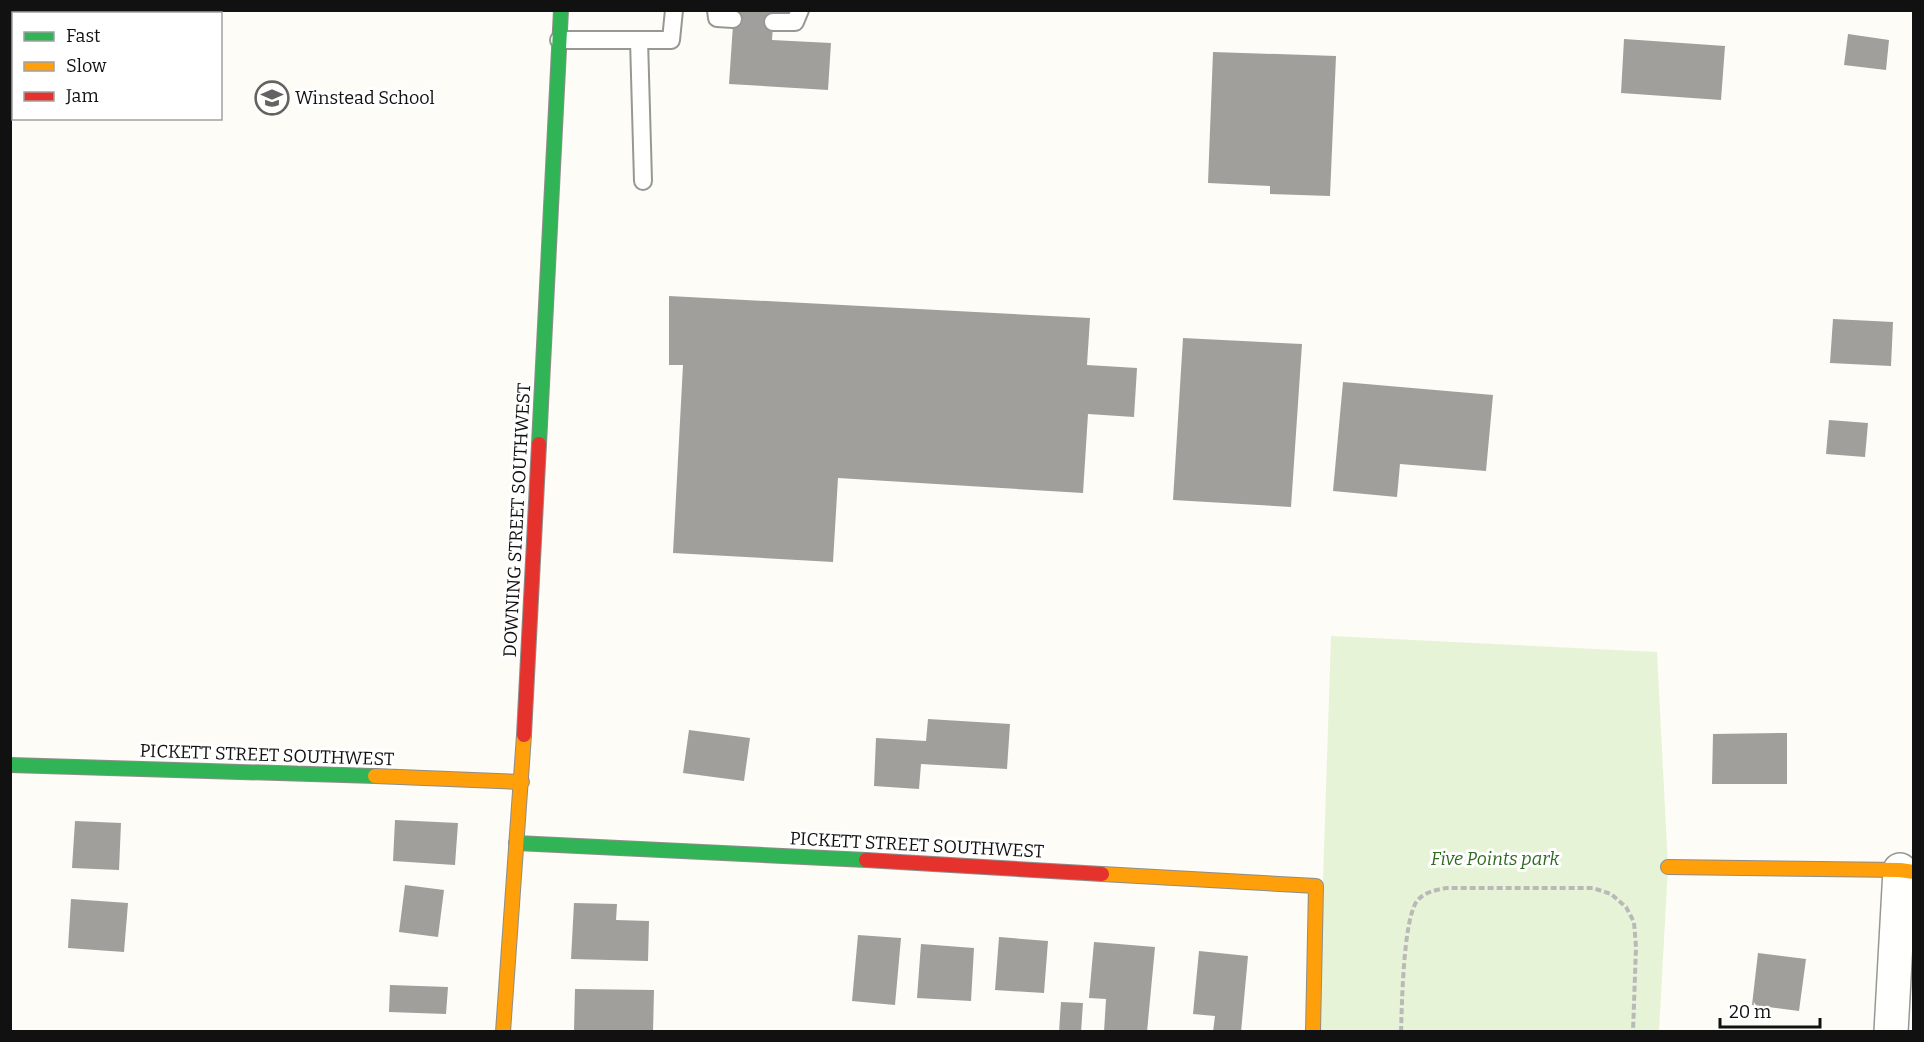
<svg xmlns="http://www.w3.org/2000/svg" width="1924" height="1042" font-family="Bitter,serif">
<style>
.green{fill:#e7f3d7}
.building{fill:#a19f9c}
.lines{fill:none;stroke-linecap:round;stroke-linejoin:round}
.lane-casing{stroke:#979795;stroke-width:20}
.street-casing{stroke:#979795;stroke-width:36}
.fast-casing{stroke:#8e8d8b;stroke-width:16}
.slow-casing{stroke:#8e8d8b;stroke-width:16}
.jam-casing{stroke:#8e8d8b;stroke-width:16}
.path{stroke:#b9b9b8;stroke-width:4;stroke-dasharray:6 3;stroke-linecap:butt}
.lane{stroke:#fffffe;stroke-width:16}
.street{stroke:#fffffe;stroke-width:33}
.fast{stroke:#30b455;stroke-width:14}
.slow{stroke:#ff9f0a;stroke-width:14}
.jam{stroke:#e5322d;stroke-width:14}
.labels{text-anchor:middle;stroke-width:6;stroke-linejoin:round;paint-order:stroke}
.poi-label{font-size:18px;fill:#111;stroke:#fff;text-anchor:start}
.street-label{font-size:18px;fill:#111;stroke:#fff}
.park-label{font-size:18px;font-style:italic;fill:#2f6b1f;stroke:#fff}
</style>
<rect width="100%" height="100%" fill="#fdfcf7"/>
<!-- green -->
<path class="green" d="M1331 636 1657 652 1668 867 1659 1031 1318 1032Z"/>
<!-- building -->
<path class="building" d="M734 10H774L772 40 831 43 828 90 729 84Z
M1848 34 1889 40 1886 70 1844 65Z
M1624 39 1725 46 1721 100 1621 93Z
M1213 52 1336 56 1330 196 1270 194V186L1208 183Z
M669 296 1090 318 1087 365 1137 368 1134 417 1088 414 1083 493 838 478 833 562 673 553 683 365H669Z
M1833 319 1893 322 1891 366 1830 363Z
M1183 338 1302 344 1291 507 1173 500Z
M1343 382 1493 395 1486 471 1400 464 1397 497 1333 491Z
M1829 420 1868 423 1865 457 1826 454Z
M928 719 1010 724 1007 769 921 764 919 789 874 786 876 738 926 741Z
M689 730 750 738 744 781 683 773Z
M1787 733V784H1712L1713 734Z
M395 820 458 823 455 865 393 861Z
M75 821 121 823 119 870 72 868Z
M405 885 444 890 438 937 399 932Z
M71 899 128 903 124 952 68 948Z
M574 903 617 904 616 920 649 921 648 961 571 959Z
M858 935 901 938 895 1005 852 1001Z
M999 937 1048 941 1044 993 995 990Z
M1094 942 1155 947 1147 1032H1104L1106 999 1089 998Z
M921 944 974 948 971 1001 917 998Z
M1199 951 1248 956 1241 1032H1213L1215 1016 1193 1014Z
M1758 953 1806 959 1799 1011 1752 1005Z
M390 985 448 987 446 1014 389 1012Z
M575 989 654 990 653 1032 574 1031Z
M1061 1002 1083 1003 1081 1032H1059Z"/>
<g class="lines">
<defs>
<path id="lane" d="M716 10 717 18 733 19
M773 22H795L800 10
M559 40H671L674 10
M639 40 643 181"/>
<path id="street" d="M1891 1032 1900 870"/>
<path id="fast" d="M539 444 561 10
M10 765 375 776
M516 843 866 860"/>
<path id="slow" d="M375 776 522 782
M1668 867 1900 870 1914 872
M1102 874 1316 886 1313 1032
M503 1032 524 735"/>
<path id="jam" d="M524 735 539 444
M866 860 1102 874"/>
</defs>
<!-- lane casing -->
<use href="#lane" class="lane-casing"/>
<!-- street casing -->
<use href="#street" class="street-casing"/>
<!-- fast casing -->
<use href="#fast" class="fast-casing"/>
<!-- slow casing -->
<use href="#slow" class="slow-casing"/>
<!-- jam casing -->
<use href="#jam" class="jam-casing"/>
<!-- path -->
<path class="path" d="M1401 1032C1402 1005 1403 920 1417 901 1424 892 1436 890 1446 888H1593L1611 894 1626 907 1634 922 1636 947 1633 1032"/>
<!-- lane -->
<use href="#lane" class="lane"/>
<!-- street -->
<use href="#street" class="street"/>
<!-- fast -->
<use href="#fast" class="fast"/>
<!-- slow -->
<use href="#slow" class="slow"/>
<!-- jam -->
<use href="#jam" class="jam"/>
</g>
<!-- icons -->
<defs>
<symbol id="school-ring" viewBox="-11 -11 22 22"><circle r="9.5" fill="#fff" stroke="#646362" stroke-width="1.5"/><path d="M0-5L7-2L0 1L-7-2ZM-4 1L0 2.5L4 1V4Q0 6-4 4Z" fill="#646362"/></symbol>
</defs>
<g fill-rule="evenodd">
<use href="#school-ring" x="253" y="79" width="38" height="38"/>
</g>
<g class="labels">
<!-- poi labels -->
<g class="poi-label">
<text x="295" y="104">Winstead School</text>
</g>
<!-- street labels -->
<g class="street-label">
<text transform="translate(517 520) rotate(-87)" y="6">DOWNING STREET SOUTHWEST</text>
<text transform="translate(267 755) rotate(2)" y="6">PICKETT STREET SOUTHWEST</text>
<text transform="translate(917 845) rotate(3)" y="6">PICKETT STREET SOUTHWEST</text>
</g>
<!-- park labels -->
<g class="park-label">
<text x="1495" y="865">Five Points park</text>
</g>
</g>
<!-- border -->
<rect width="1924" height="1042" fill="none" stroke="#111111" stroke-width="24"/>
<!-- legend -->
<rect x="12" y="12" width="210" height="108" fill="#ffffff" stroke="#a0a0a0" stroke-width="1.5"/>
<rect x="24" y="32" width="30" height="9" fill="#30b455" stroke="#a0a0a0" stroke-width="1.5"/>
<text x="66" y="42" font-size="18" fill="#111111">Fast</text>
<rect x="24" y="62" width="30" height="9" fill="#ff9f0a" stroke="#a0a0a0" stroke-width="1.5"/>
<text x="66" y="72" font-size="18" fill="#111111">Slow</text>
<rect x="24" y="92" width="30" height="9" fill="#e5322d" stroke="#a0a0a0" stroke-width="1.5"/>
<text x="66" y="102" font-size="18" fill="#111111">Jam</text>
<!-- scale -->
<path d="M1720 1018v9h100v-9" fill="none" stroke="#111111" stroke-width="3"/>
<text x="1729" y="1018" font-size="18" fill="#111111" stroke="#ffffff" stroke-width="4.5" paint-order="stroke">20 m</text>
</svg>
